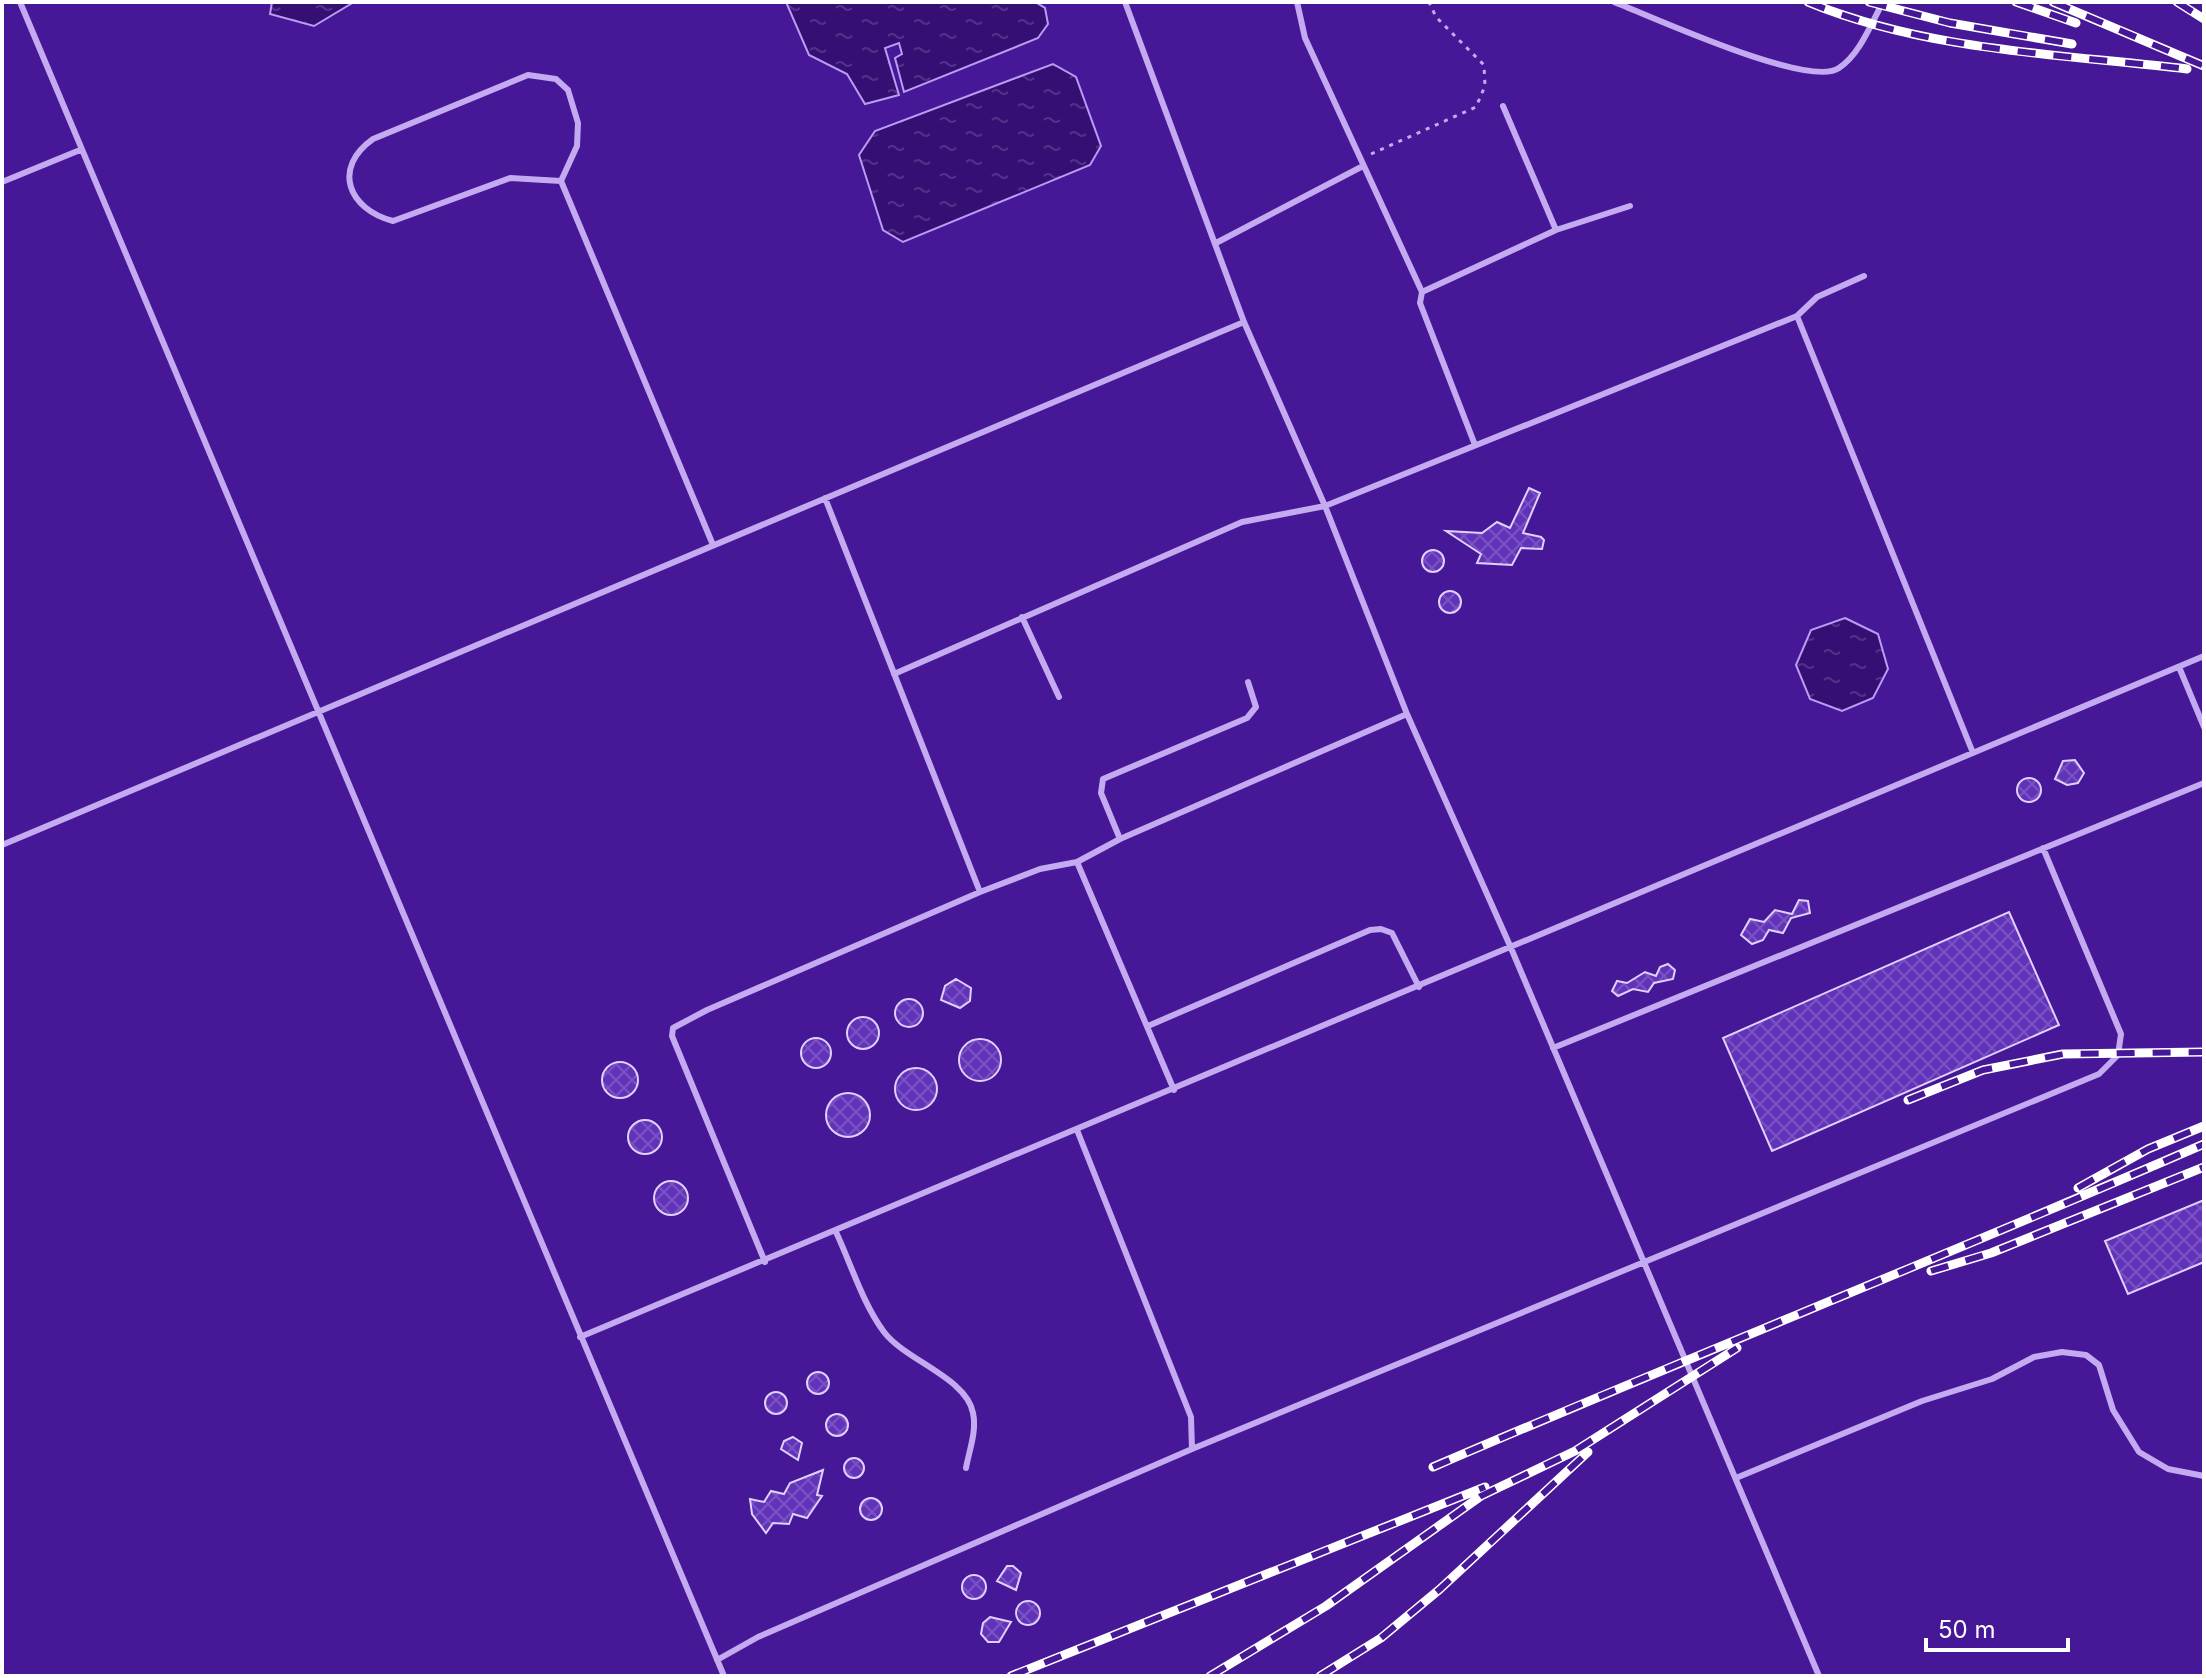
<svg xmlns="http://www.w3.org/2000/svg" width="2206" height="1678" font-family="Inter,sans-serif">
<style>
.water{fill:url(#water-ripples);stroke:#ba9cf4;stroke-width:2}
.building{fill:url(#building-cross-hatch);stroke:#e0d1fc;stroke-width:2}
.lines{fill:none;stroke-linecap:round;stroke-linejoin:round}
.path{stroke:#c3aaf1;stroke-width:3;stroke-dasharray:4 6;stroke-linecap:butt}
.service{stroke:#c3aaf1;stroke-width:6}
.rail-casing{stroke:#fff;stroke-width:9}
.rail{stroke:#461797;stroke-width:6;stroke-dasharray:18;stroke-linecap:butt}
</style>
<defs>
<pattern id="water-ripples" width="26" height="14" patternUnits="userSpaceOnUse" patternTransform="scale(2)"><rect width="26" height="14" fill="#350f74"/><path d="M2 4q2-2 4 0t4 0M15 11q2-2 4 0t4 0" fill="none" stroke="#533389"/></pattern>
<pattern id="building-cross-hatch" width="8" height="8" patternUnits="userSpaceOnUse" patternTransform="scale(2)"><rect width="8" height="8" fill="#6233b9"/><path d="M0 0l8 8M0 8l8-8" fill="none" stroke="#7a52c4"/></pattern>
</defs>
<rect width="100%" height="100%" fill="#461797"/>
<!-- water -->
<path class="water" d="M272 2H354L314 26 270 14Z
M786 2H1035L1045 8 1048 24 1038 38 904 92 895 58 902 54 899 43 885 48 899 95 865 104 847 74 809 55Z
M1053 64 1076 77 1101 146 1090 165 903 242 883 230 859 155 875 131Z
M1845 618 1878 634 1888 669 1873 698 1842 711 1810 699 1796 665 1811 630Z"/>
<!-- building -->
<path class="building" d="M1529 488 1540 493 1523 533 1541 537 1544 540 1542 549 1521 548 1512 565 1477 563 1481 554 1446 531 1482 533 1497 522 1510 528Z
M1422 561a11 11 0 1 1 22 0a11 11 0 1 1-22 0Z
M1439 602a11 11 0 1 1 22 0a11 11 0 1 1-22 0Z
M2075 760 2084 773 2078 783 2067 785 2055 779 2063 761Z
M2017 790a12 12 0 1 1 24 0a12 12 0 1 1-24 0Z
M1799 900 1808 901 1810 913 1791 918 1783 933 1769 930 1763 940 1752 944 1741 935 1750 919 1764 922 1775 910 1792 914Z
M2009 912 2059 1025 1772 1151 1723 1038Z
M1668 964 1675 970 1673 979 1654 983 1648 992 1633 989 1618 996 1612 991 1617 981 1627 983 1645 972 1656 976 1660 967Z
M956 979 971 988 970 1001 960 1008 941 1000 945 986Z
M895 1013a14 14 0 1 1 28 0a14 14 0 1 1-28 0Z
M847 1033a16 16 0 1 1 32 0a16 16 0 1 1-32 0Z
M801 1053a15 15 0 1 1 30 0a15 15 0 1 1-30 0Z
M959 1060a21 21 0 1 1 42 0a21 21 0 1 1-42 0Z
M602 1080a18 18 0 1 1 36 0a18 18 0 1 1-36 0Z
M895 1089a21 21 0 1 1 42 0a21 21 0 1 1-42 0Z
M826 1115a22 22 0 1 1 44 0a22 22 0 1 1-44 0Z
M628 1137a17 17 0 1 1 34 0a17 17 0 1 1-34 0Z
M654 1198a17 17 0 1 1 34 0a17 17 0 1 1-34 0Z
M2204 1200V1262L2128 1294 2105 1241Z
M807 1383a11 11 0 1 1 22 0a11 11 0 1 1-22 0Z
M765 1403a11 11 0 1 1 22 0a11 11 0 1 1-22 0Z
M826 1425a11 11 0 1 1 22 0a11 11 0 1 1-22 0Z
M793 1437 802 1443 798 1460 781 1449 784 1441Z
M844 1468a10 10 0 1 1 20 0a10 10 0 1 1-20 0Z
M823 1470 817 1495 822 1496 807 1518 793 1514 789 1524 773 1523 766 1533 752 1514 750 1499 764 1502 771 1491 784 1494 790 1483Z
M860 1509a11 11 0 1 1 22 0a11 11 0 1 1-22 0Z
M1007 1566H1013L1021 1573 1016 1590 997 1581Z
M962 1587a12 12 0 1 1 24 0a12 12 0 1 1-24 0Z
M1016 1613a12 12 0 1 1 24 0a12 12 0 1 1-24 0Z
M990 1617 1011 1622 999 1642H988L981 1634 983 1623Z"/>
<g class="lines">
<!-- path -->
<path class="path" d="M1371 154 1476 107 1485 86 1484 65 1436 17 1429 2"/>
<!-- service -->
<path class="service" d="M20 2 724 1676
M1125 2 1244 322 1325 506 1407 714 1511 948 1819 1676
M1297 2 1305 38 1422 292 1420 303 1475 445
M1614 2C1653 17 1809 89 1839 68 1860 54 1871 24 1883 2
M1503 106 1556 230
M561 181 510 178 393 221C348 209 332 168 373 139L528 75 556 79 568 90 578 123 577 146 561 181 713 545
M2 182 80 150
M1216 243 1363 166
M1422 292 1556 230 1630 206
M1797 316 1817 297 1864 276
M825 498 980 892
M1022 617 1059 697
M2179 667 2204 727
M894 674 1242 522 1325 506 1797 316 1973 753
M1120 839 1101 793 1103 779 1247 718 1256 707 1248 682
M2 845 1244 322
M1077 862 1174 1090
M1148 1026 1370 930 1381 929 1392 933 1419 987
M1553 1048 2204 783
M836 1232C851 1264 863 1304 884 1332 905 1360 967 1378 973 1413 977 1431 969 1451 966 1468
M765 1262 672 1036 673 1028 707 1010 980 892 1040 869 1077 862 1120 839 1407 714
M580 1337 2204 656
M1192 1449 2099 1074 2118 1055 2121 1034 2043 848
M1736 1478 1922 1401 1992 1379 2034 1357 2062 1352 2086 1355 2099 1365 2113 1410 2139 1452 2168 1469 2204 1476
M717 1660 758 1637 1192 1449 1191 1417 1077 1130"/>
<defs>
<path id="rail" d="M1808 2C1927 51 2060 54 2187 69
M1869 2 1950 23 2072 44
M2016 2 2076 23
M2053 2 2204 66
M2177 2 2204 19
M1908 1100 1983 1070 2063 1054 2204 1052
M2078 1188 2148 1149 2204 1126
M1931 1271 1991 1253 2204 1167
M1433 1467C1689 1357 1948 1255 2204 1144
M1011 1676 1485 1487
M1210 1676 1326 1606 1481 1496 1575 1451 1737 1348
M1320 1676 1381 1638 1440 1589 1588 1452"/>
</defs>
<!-- rail casing -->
<use href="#rail" class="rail-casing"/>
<!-- rail -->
<use href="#rail" class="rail"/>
</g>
<!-- border -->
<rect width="2206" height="1678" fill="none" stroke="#ffffff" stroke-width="8"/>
<!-- scale -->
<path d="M1926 1638v12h142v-12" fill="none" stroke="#ffffff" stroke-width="4"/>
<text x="1938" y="1638" font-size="24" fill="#ffffff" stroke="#461797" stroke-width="6" paint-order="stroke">50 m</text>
</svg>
